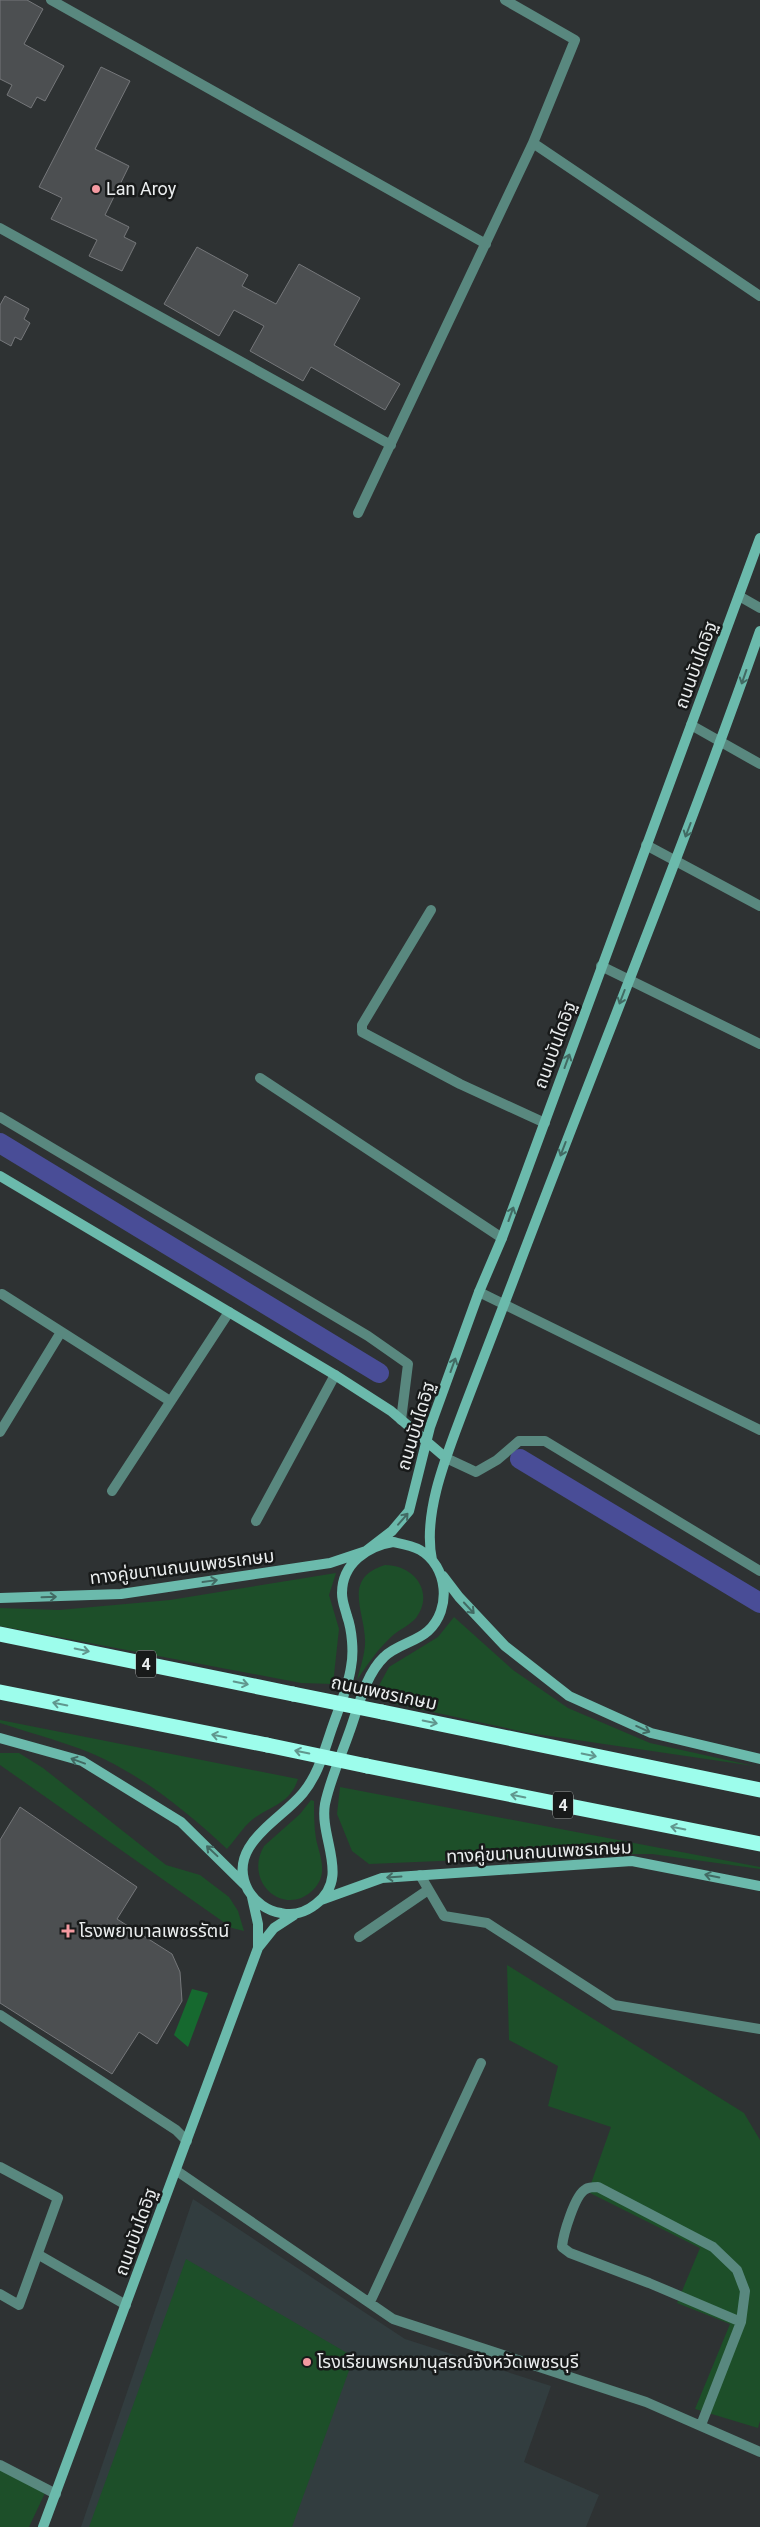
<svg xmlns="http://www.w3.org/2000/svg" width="760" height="2527" font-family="Roboto,'Noto Sans Thai',sans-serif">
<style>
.built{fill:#323d3f}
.green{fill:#1d4f29}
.forest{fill:#16692f}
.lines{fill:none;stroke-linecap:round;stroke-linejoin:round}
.canal{stroke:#494d97;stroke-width:20}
.building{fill:#4c4f51;stroke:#75777a}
.street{stroke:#59887f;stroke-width:10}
.secondary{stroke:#6bbaac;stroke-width:10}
.highway{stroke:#9dfdec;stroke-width:15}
.highway-bridge{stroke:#9dfdec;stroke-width:15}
.oneway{stroke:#426a63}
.oneway2{stroke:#61978e}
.poi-dot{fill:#f49aa1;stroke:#181a1a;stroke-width:2}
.labels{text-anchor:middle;stroke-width:5;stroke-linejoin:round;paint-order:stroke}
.shield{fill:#181a1a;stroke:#acaeaf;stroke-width:1}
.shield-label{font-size:16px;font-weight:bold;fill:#ebeeef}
.poi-label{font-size:18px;fill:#ebeeef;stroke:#181a1a;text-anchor:start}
.street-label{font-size:18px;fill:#ebeeef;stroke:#181a1a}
</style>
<rect width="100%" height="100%" fill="#2e3233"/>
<!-- built -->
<path class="built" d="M193 2199 405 2339 551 2386 524 2462 599 2495 586 2527H81Z"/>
<!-- green -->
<path class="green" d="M385 1565C414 1565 435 1592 416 1618 409 1626 398 1630 391 1637 377 1650 368 1664 357 1680 360 1669 364 1657 365 1645 367 1614 340 1579 385 1565Z
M336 1573 329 1595 339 1629 333 1684 301 1683 0 1626V1608L59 1610 170 1600Z
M454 1617 513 1670 568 1708 650 1743 754 1766 529 1733 391 1703 375 1693 389 1667 438 1637Z
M0 1720 298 1779C290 1804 272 1805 253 1819 243 1827 235 1840 227 1849 191 1815 149 1781 104 1759 73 1744 33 1734 0 1723Z
M0 1753H19L43 1768 166 1865 200 1875 229 1897 238 1911 244 1931 232 1928 0 1765Z
M340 1787 760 1867V1869L652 1854H600L369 1864 352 1851 337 1814Z
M311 1800 314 1801C314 1814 314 1826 316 1839 320 1857 329 1874 313 1890 284 1918 243 1882 264 1846L300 1814Z
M507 1965 744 2113 760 2140V2421L758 2428 695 2409 730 2324 677 2303 700 2248 588 2192 611 2127 548 2106 558 2066 509 2040Z
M186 2259 354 2357 292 2527H89Z
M0 2469 45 2493 29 2527H0Z"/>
<!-- forest -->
<path class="forest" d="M192 1989 208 1993 188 2047 174 2035Z"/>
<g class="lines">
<!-- canal -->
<path class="canal" d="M0 1143 379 1373
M520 1459 760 1603"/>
</g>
<!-- building -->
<path class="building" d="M0 0H27L43 9 24 44 64 66 45 101 37 97 31 108 7 95 12 85 0 79Z
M101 67 130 81 95 149 129 166 105 215 129 227 124 237 136 243 122 271 89 256 97 240 51 219 62 198 39 187Z
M197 247 248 275 242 286 276 304 299 264 360 298 334 345 400 384 385 410 311 367 303 381 250 351 264 326 234 310 219 336 164 304Z
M5 296 29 309 24 319 30 323 21 340 15 337 11 346 0 340V305Z
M20 1807 137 1887 117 1919 172 1954 180 1972 182 2001 157 2044 139 2032 112 2074 0 2003V1840Z"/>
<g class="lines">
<!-- street -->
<path class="street" d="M51 0 486 244
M533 143 760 296
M0 228 391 445
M358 513 533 143 575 40 505 0
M739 596 760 608
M691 725 760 764
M646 845 760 906
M431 910 362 1025V1032L460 1084 545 1123
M601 966 760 1044
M260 1078 502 1238
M0 1117 368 1336 408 1364 401 1420
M479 1292 760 1430
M2 1294 170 1401
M0 1432 61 1332
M446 1458 476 1472 497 1460 519 1441H545L760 1571
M112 1491 229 1312
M256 1521 335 1375
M420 1875 444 1916 487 1923 614 2005 760 2029
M359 1937 428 1890
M0 2015 176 2130 187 2141
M0 2167 58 2198 19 2305 0 2294
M177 2171 393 2319 646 2402 760 2452
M39 2255 126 2305
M370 2302 481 2063
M701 2425 741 2322 745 2291 737 2270 713 2247 598 2187C594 2187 589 2187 586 2189 575 2194 563 2235 562 2247L570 2253 649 2283 741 2322
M0 2465 56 2494"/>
<!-- secondary -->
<path class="secondary" d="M0 1176 335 1375 391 1411 446 1458
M393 1542C403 1544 411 1545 420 1550 448 1566 452 1609 428 1631 416 1642 396 1645 384 1657 365 1675 358 1709 349 1733 341 1756 330 1780 325 1804 319 1839 351 1877 316 1904 306 1912 293 1916 281 1913 267 1911 255 1902 248 1890 225 1846 280 1821 303 1793 317 1776 323 1755 330 1734 337 1712 348 1689 351 1667 354 1652 352 1630 347 1616 345 1608 342 1602 342 1593 342 1564 367 1546 393 1542Z
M432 1560C422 1512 448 1452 465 1406 481 1365 497 1323 513 1281 595 1064 683 850 760 631
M443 1576 459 1597 505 1646 569 1696 651 1733 760 1759
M0 1598 121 1594 330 1563 366 1551 392 1531 409 1511 430 1427 479 1292 502 1238 760 538
M0 1738 82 1761 181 1822 245 1885
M321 1900 382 1878 632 1861 760 1886
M258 1948 274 1928 294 1915
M43 2527 258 1948V1924L252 1897"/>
<!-- highway -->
<path class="highway" d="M0 1634 293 1694
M0 1692 267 1745
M382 1712 760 1790
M367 1766 760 1844"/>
<!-- highway-bridge -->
<path class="highway-bridge" d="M293 1694 382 1712
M267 1745 367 1766"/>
</g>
<!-- one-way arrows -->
<defs><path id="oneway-shaft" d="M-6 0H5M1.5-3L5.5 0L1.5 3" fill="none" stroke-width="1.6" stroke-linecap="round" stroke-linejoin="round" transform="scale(1.25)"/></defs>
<g class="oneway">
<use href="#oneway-shaft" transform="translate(744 677) rotate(109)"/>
<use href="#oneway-shaft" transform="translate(688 830) rotate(111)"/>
<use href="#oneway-shaft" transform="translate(622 997) rotate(111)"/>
<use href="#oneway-shaft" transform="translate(567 1061) rotate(-70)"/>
<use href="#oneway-shaft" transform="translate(563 1149) rotate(111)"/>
<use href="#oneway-shaft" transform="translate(511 1214) rotate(-70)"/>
<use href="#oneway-shaft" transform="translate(453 1365) rotate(-70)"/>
<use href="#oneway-shaft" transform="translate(403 1519) rotate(-49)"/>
<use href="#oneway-shaft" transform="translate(210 1581) rotate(-8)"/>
<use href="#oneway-shaft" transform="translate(49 1597) rotate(-2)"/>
<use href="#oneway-shaft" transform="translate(469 1608) rotate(47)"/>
<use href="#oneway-shaft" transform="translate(643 1729) rotate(24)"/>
<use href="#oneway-shaft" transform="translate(78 1761) rotate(-160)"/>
<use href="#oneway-shaft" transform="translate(212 1851) rotate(-137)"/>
<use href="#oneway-shaft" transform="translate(712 1876) rotate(-169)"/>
<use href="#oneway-shaft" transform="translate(394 1877) rotate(176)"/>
</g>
<g class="oneway2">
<use href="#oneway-shaft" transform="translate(82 1650) rotate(12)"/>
<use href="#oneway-shaft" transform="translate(241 1683) rotate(12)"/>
<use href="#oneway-shaft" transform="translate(60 1704) rotate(-169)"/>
<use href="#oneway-shaft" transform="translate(430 1722) rotate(12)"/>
<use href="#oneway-shaft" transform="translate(219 1736) rotate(-169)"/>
<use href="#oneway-shaft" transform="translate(302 1752) rotate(-168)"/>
<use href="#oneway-shaft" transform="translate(589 1755) rotate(12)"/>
<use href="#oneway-shaft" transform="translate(518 1796) rotate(-169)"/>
<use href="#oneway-shaft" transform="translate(678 1828) rotate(-169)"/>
</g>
<!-- markers -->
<g class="poi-dot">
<circle cx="96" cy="189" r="5"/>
<path d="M65.5 1923.5h5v5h5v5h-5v5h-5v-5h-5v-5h5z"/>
<circle cx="307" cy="2362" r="5"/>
</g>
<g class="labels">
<!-- shield labels -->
<g class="shield">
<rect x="136" y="1650.5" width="20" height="27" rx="4"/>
<rect x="553" y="1791.5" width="20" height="27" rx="4"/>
</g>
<g class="shield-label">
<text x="146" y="1670">4</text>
<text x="563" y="1811">4</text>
</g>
<!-- poi labels -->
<g class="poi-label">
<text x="106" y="195">Lan Aroy</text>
<text x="79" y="1937">โรงพยาบาลเพชรรัตน์</text>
<text x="317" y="2368">โรงเรียนพรหมานุสรณ์จังหวัดเพชรบุรี</text>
</g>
<!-- street labels -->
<g class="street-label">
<text transform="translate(696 665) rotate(-70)" y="6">ถนนบันไดอิฐ</text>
<text transform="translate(555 1045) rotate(-70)" y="6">ถนนบันไดอิฐ</text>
<text transform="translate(416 1426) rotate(-73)" y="6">ถนนบันไดอิฐ</text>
<text transform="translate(182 1567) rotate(-7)" y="6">ทางคู่ขนานถนนเพชรเกษม</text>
<text transform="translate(384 1693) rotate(12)" y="6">ถนนเพชรเกษม</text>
<text transform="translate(539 1852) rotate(-3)" y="6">ทางคู่ขนานถนนเพชรเกษม</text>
<text transform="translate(136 2232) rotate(-70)" y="6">ถนนบันไดอิฐ</text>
</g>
</g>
</svg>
